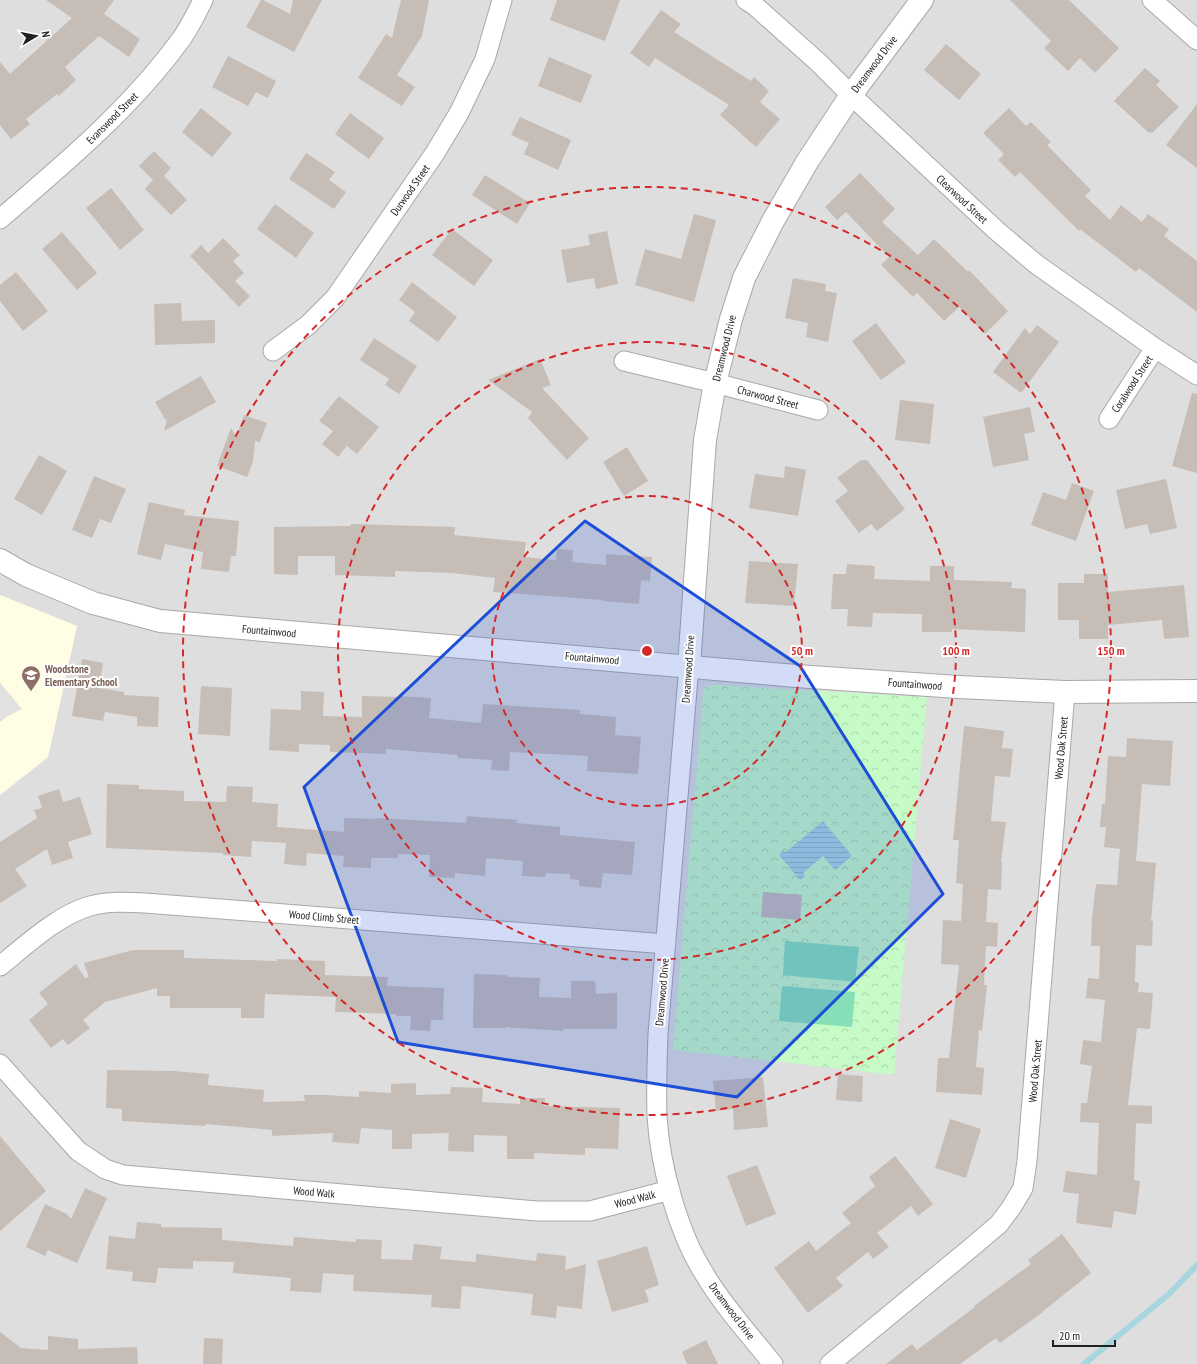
<svg xmlns="http://www.w3.org/2000/svg" width="1197" height="1364" font-family="'PT Sans Narrow',sans-serif">
<style>
.residential{fill:#dfdede}
.education{fill:#fffde3}
.park{fill:url(#park-crowns)}
.pitch{fill:#86e0b7}
.parking{fill:#e1e1e1}
.water{fill:url(#water-rules)}
.lines{fill:none;stroke-linecap:round;stroke-linejoin:round}
.stream{stroke:#a8d6df;stroke-width:6}
.building{fill:#c6bdb7}
.minor-casing{stroke:#a8a8a8;stroke-width:21}
.tertiary-casing{stroke:#a8a8a8;stroke-width:24}
.minor{stroke:#fff;stroke-width:19}
.tertiary{stroke:#fff;stroke-width:22}
.marked{fill:#1d4ed8;fill-opacity:0.2;stroke:#1d4ed8;stroke-width:3;stroke-linejoin:round}
.ring{fill:none;stroke:#d62828;stroke-width:2;stroke-dasharray:7 5}
.labels{text-anchor:middle;stroke-width:4;stroke-linejoin:round;paint-order:stroke}
.street-label{font-size:11px;fill:#212121;stroke:#fff}
.education-label{font-size:11px;font-weight:bold;fill:#785e54;stroke:#fff;text-anchor:start}
.centre{fill:#d62828;stroke:#fff;stroke-width:2}
.ring-label{font-size:12px;text-anchor:middle;font-weight:bold;fill:#d62828;stroke:#fff;stroke-width:4;stroke-linejoin:round;paint-order:stroke}
</style>
<defs>
<pattern id="park-crowns" width="20" height="18" patternUnits="userSpaceOnUse"><rect width="20" height="18" fill="#c6fac6"/><path d="M2 6a3 3 0 1 1 6 0M12 15a3 3 0 1 1 6 0" fill="none" stroke="#aad6aa"/></pattern>
<pattern id="water-rules" width="6" height="5" patternUnits="userSpaceOnUse"><rect width="6" height="5" fill="#a8d6df"/><path d="M0 2.5h6" fill="none" stroke="#90b7bf"/></pattern>
</defs>
<rect width="100%" height="100%" fill="#f1ede7"/>
<!-- residential -->
<path class="residential" d="M0 0H1197V1364H0V795L48 757 77 626 0 595Z"/>
<!-- education -->
<path class="education" d="M0 595 77 626 48 757 0 795Z"/>
<!-- park -->
<path class="park" d="M714 685 927 697 894 1075 673 1050 703 692 707 686Z"/>
<!-- pitch -->
<path class="pitch" d="M785 941 859 947 855 982 783 975Z
M782 986 855 992 852 1027 779 1021Z"/>
<!-- parking -->
<path class="parking" d="M0 683 22 709 8 716 0 722Z"/>
<!-- water -->
<path class="water" d="M823 821 852 856 835 870 823 856 803 873 805 876 800 880 779 855 783 851 786 852Z"/>
<g class="lines">
<!-- stream -->
<path class="stream" d="M1084 1364 1169 1294 1197 1265"/>
</g>
<!-- building -->
<path class="building" d="M46 0H114L104 14 140 39 129 57 99 36 65 67 76 80 59 96 57 94 26 119 30 124 11 139 0 125V62L10 74 72 18Z
M261 0H263L290 14 293 0H322L294 52 246 27Z
M401 0H429L422 36 397 75 415 87 402 106 358 78 386 34 392 38Z
M557 0H620L605 41 550 20Z
M1010 0H1069L1119 48 1095 73 1080 58 1068 71 1044 48 1051 41Z
M661 10 681 24 674 32 751 81 754 77 769 91 760 102 780 119 756 147 720 115 729 105 655 58 649 67 630 53Z
M946 44 981 74 959 100 924 70Z
M228 56 276 81 268 98 256 92 248 106 212 87Z
M549 57 592 75 581 103 538 86Z
M1145 68 1160 81 1156 85 1179 107 1152 133 1150 132 1149 133 1114 101Z
M1197 104V168L1166 145Z
M201 108 232 133 212 157 182 132Z
M1009 108 1026 126 1031 122 1051 142 1047 145 1091 190 1085 196 1110 220 1121 205 1142 222 1148 214 1169 229 1164 236 1197 261V312L1139 268 1136 272 1080 229 1079 231 1020 172 1015 177 998 160 1004 154 983 133Z
M350 113 384 138 369 159 335 134Z
M520 117 571 140 558 170 524 154 529 143 511 135Z
M154 151 171 168 164 176 187 200 171 215 145 189 153 180 139 166Z
M306 153 335 172 329 180 346 192 334 209 289 179Z
M860 173 895 209 882 222 918 255 934 239 968 272 969 270 1008 311 985 334 959 307 944 321 917 293 913 297 881 265 889 257 846 212 837 220 825 207Z
M485 175 530 203 517 224 472 195Z
M111 188 144 230 120 250 86 208Z
M275 204 314 233 296 258 257 229Z
M694 214 716 220 694 302 635 285 645 249 681 259Z
M452 229 493 260 474 286 432 255Z
M607 231 618 284 596 289 594 278 567 283 561 250 590 245 588 235Z
M62 232 97 273 77 290 42 249Z
M223 238 240 255 233 261 244 273 235 281 250 296 239 307 190 256 201 245 208 253Z
M16 272 48 311 23 331 0 301V285Z
M793 278 826 284 825 291 837 293 828 342 806 337 808 323 785 318Z
M412 282 457 317 438 342 409 321 415 312 399 300Z
M181 303 182 321 215 320V343L155 345 154 304Z
M876 323 906 362 881 380 852 341Z
M1037 325 1059 342 1021 393 993 372 1025 328 1030 334Z
M374 338 417 366 399 394 385 385 389 379 360 360Z
M540 359 551 385 542 388 589 438 567 460 528 418 532 412 488 380Z
M201 376 216 402 164 431 167 420 165 419 155 402Z
M1192 393 1197 394V473L1172 466Z
M339 396 379 427 357 454 347 446 338 457 322 444 333 431 319 421Z
M900 400 934 404 930 444 895 440Z
M1030 407 1035 432 1024 434 1029 460 993 467 983 417Z
M244 415 267 423 260 442 255 441 253 462 247 477 217 466 231 428 236 437Z
M627 447 648 481 624 496 603 462Z
M39 455 67 471 42 515 14 499Z
M861 460H867L905 509 877 531 871 524 859 533 835 501 848 491 837 478Z
M785 466 806 470 798 516 749 508 755 474 784 478Z
M94 476 126 489 111 523 100 519 92 538 72 530Z
M1166 479 1177 528 1150 534 1147 524 1125 529 1116 490Z
M1072 483 1094 491 1076 541 1031 525 1043 492 1066 500Z
M149 502 185 510 184 515 239 521 236 556H231L229 572 201 569 203 552 165 544 161 560 137 554Z
M351 524 455 527 454 535 526 542 524 557 556 560 557 549 573 550 572 562 606 565V554L652 557 650 581 641 580 639 604 603 601V600L493 592 495 578 452 573 395 571V577L335 575V556H298V575L274 574V527L351 526Z
M749 561 798 564 794 606 745 603Z
M847 564 875 566 874 579 930 581V566H954V580L1012 582 1011 588 1026 589 1025 632 952 629V632H922V614L873 613 872 627 847 626 848 609H831L833 574H846Z
M1084 574H1108V592L1184 585 1189 637 1164 639 1162 620 1108 625V639H1079V620H1058V583H1084Z
M82 659 103 663 99 688 124 692V695L159 697 158 727 137 726V717L105 712 103 721 72 716Z
M201 686 232 688 230 736 198 734Z
M301 691 324 692 323 716 362 717V696L399 697V696L431 698 429 718 481 723 483 704 580 710V714L616 717 615 735 641 737 638 774 587 771 588 756 510 752 509 771 491 770 492 760 458 758V755L386 749V754L330 752V745L299 744V752L269 750 271 709 301 710Z
M964 726 1004 731 1002 748 1013 749 1010 777 995 776 991 821 1006 822 1001 862H1002L1001 890 988 889 986 922 998 923 997 947 986 946 984 985H987L982 1031 979 1030 976 1067 984 1068 982 1095 936 1092 938 1058H949L959 965 941 964 943 920 961 921 963 884 956 883 959 840H953Z
M1127 738 1173 741 1170 786 1142 784 1136 861 1156 863 1151 921H1153L1152 946 1136 945 1135 982 1139 983 1138 992 1153 993 1150 1029 1137 1028 1128 1105 1152 1106V1124L1136 1123 1134 1180 1140 1181 1136 1215 1114 1211 1112 1228 1076 1223 1079 1194 1063 1192 1066 1171 1097 1175 1099 1123 1080 1122 1081 1103H1087L1092 1066 1080 1064 1083 1040 1101 1042 1105 1000 1086 998 1088 978 1099 979 1100 946H1091L1092 919 1096 884 1117 885 1120 849 1104 847 1106 827H1100L1102 804H1105L1108 756 1126 757Z
M107 784 139 785V789L184 791V801L226 802 227 786 253 787 252 802 278 804 277 827 344 832V818L377 819V818L466 823 467 816 517 820 516 823 560 827V835L635 842 632 875 603 873 601 888 579 886V880L570 879V874L546 873 545 877 522 876 523 861 486 858 485 876 455 873V878L429 877 430 855 398 854V858H371V868L343 867 344 856 307 853 306 866 284 864 286 843 252 841 251 857 223 855V853L106 848Z
M59 789 63 802 80 797 92 834 68 842 73 858 52 865 47 849 15 869 27 886 0 903V842L37 818 34 810 42 808 38 796Z
M763 892 802 895 800 920 761 917Z
M133 950H184V958L277 961V959L325 961V975L388 977 387 986 444 988 443 1020H431L430 1031 410 1030 411 1016H396V1014L335 1012 336 997 265 994 264 1018H241V1008H170V996H157V988L105 1002 83 1020 90 1028 68 1045 63 1039 51 1048 29 1020 48 1004 39 993 76 964 85 978 89 977 84 963Z
M474 974 507 975V977L540 978 539 997 571 998V981H595L596 994 617 993V1029H563V1031L506 1027V1028H473Z
M107 1070 174 1071 209 1074 208 1085 264 1090 263 1102 305 1101 304 1095H326L359 1097V1091L391 1093V1084L416 1083V1095L450 1094 451 1087 483 1088 482 1102 520 1104V1098H545L544 1106 620 1108 618 1149 585 1148V1155L534 1153V1159H507V1136L474 1135V1152L448 1151 449 1133 412 1134V1149H392V1130L361 1128 359 1144 332 1142 333 1133 272 1136V1130L206 1124 205 1126 122 1121V1109L106 1108Z
M838 1074 863 1076 862 1102 836 1100Z
M763 1077 768 1127 734 1130 733 1109 716 1111 713 1081Z
M950 1119 981 1129 966 1178 935 1168Z
M0 1136 46 1191 0 1231Z
M895 1156 933 1204 918 1216 911 1206 877 1233 889 1247 873 1259 868 1252 836 1278 843 1286 808 1313 774 1268 809 1241 816 1251 851 1223 842 1213 875 1186 869 1177Z
M757 1165 776 1214 746 1226 727 1176Z
M85 1188 107 1198 77 1263 48 1250 45 1256 26 1247 45 1204 67 1214 71 1219Z
M137 1222 161 1224V1227L222 1228V1240L293 1246 294 1237 356 1242V1239L382 1240 381 1259 412 1260 414 1244 442 1247 440 1259 476 1262V1254L536 1261 537 1253 566 1256 565 1270 586 1264 582 1309 557 1306 556 1318 531 1315 533 1294 462 1286 460 1309 431 1307 432 1295 353 1291 354 1275 323 1273 321 1293 290 1291 291 1278 233 1273 234 1262 193 1261V1269L158 1268 156 1283 132 1281 133 1272 106 1269 109 1236 135 1239Z
M1062 1234 1091 1273 1042 1312H1043L1000 1343 996 1338 960 1364H886L912 1344 917 1350 975 1307 974 1306 1031 1264 1028 1260Z
M647 1246 659 1285 645 1290 649 1302 612 1312 597 1261Z
M0 1332 21 1348 48 1350V1336L78 1339V1349L137 1347 138 1364H0Z
M204 1338 223 1339 222 1364H203Z
M706 1340 718 1364H687L682 1352Z"/>
<g class="lines">
<defs>
<path id="minor" d="M746 0 754 5 819 63 851 95 997 231 1036 264 1155 348 1197 375
M1152 0 1197 40
M0 219C64 164 129 110 179 42 189 29 196 14 203 0
M273 351 308 325 335 298 435 153 459 113 485 59 502 0
M624 361 715 383 818 410
M1109 419 1155 348
M689 666 658 1034C657 1062 656 1089 657 1116 660 1166 678 1233 705 1275 724 1307 750 1335 773 1364
M0 966C26 945 58 915 90 906 108 901 127 902 145 903L666 944
M0 1064 78 1151 105 1169 123 1175 537 1211H590L670 1190
M830 1364 972 1247 999 1224 1011 1208 1023 1188 1027 1161 1065 692"/>
<path id="tertiary" d="M0 560 26 575 93 603 160 621 796 676 958 687 1065 692 1197 691
M689 666 705 440 715 383 731 319 744 278 773 221 807 162 851 95 922 0"/>
</defs>
<!-- minor casing -->
<use href="#minor" class="minor-casing"/>
<!-- tertiary casing -->
<use href="#tertiary" class="tertiary-casing"/>
<!-- minor -->
<use href="#minor" class="minor"/>
<!-- tertiary -->
<use href="#tertiary" class="tertiary"/>
</g>
<!-- marked area -->
<path class="marked" d="M585 521 800 666 943 894 737 1097 398 1042 304 787Z"/>
<!-- distance rings -->
<g class="ring">
<circle cx="647" cy="651" r="155"/>
<circle cx="647" cy="651" r="309"/>
<circle cx="647" cy="651" r="464"/>
</g>
<!-- icons -->
<defs>
<symbol id="school-pin" viewBox="-11 -11 22 30"><path d="M0 17L-7.5 6A9.5 9.5 0 1 1 7.5 6Z" fill="#8d6e63" stroke="#fff"/><path d="M0-5L7-2L0 1L-7-2ZM-4 1L0 2.5L4 1V4Q0 6-4 4Z" fill="#fff"/></symbol>
</defs>
<g fill-rule="evenodd">
<use href="#school-pin" x="20" y="664" width="22" height="30"/>
</g>
<g class="labels">
<!-- street labels -->
<g class="street-label">
<text transform="translate(874 64) rotate(-53)" y="4">Dreamwood Drive</text>
<text transform="translate(112 118) rotate(-45)" y="4">Evanswood Street</text>
<text transform="translate(410 190) rotate(-55)" y="4">Durwood Street</text>
<text transform="translate(962 199) rotate(43)" y="4">Clearwood Street</text>
<text transform="translate(724 348) rotate(-76)" y="4">Dreamwood Drive</text>
<text transform="translate(1132 384) rotate(-57)" y="4">Coralwood Street</text>
<text transform="translate(768 397) rotate(15)" y="4">Charwood Street</text>
<text transform="translate(269 631) rotate(5)" y="4">Fountainwood</text>
<text transform="translate(592 658) rotate(5)" y="4">Fountainwood</text>
<text transform="translate(688 669) rotate(-86)" y="4">Dreamwood Drive</text>
<text transform="translate(915 684) rotate(4)" y="4">Fountainwood</text>
<text transform="translate(1061 748) rotate(-85)" y="4">Wood Oak Street</text>
<text transform="translate(324 917) rotate(5)" y="4">Wood Climb Street</text>
<text transform="translate(662 992) rotate(-85)" y="4">Dreamwood Drive</text>
<text transform="translate(1035 1071) rotate(-85)" y="4">Wood Oak Street</text>
<text transform="translate(314 1192) rotate(5)" y="4">Wood Walk</text>
<text transform="translate(635 1199) rotate(-14)" y="4">Wood Walk</text>
<text transform="translate(732 1311) rotate(53)" y="4">Dreamwood Drive</text>
</g>
<!-- education labels -->
<g class="education-label">
<text x="45" y="673">Woodstone<tspan x="45" dy="13">Elementary School</tspan></text>
</g>
</g>
<circle cx="647" cy="651" r="6" class="centre"/>
<g class="ring-label">
<text x="802" y="655">50 m</text>
<text x="956" y="655">100 m</text>
<text x="1111" y="655">150 m</text>
</g>
<!-- north arrow -->
<g transform="translate(36 36) rotate(80)" stroke="#ffffff" stroke-width="3" paint-order="stroke">
<path d="M0-3L7 15L0 10L-7 15Z" fill="#212121"/>
<text y="-6" font-size="11" font-weight="bold" text-anchor="middle" fill="#212121">N</text>
</g>
<!-- scale -->
<path d="M1053 1340v6h62v-6" fill="none" stroke="#212121" stroke-width="2"/>
<text x="1059" y="1340" font-size="12" fill="#212121" stroke="#ffffff" stroke-width="3" paint-order="stroke">20 m</text>
</svg>
